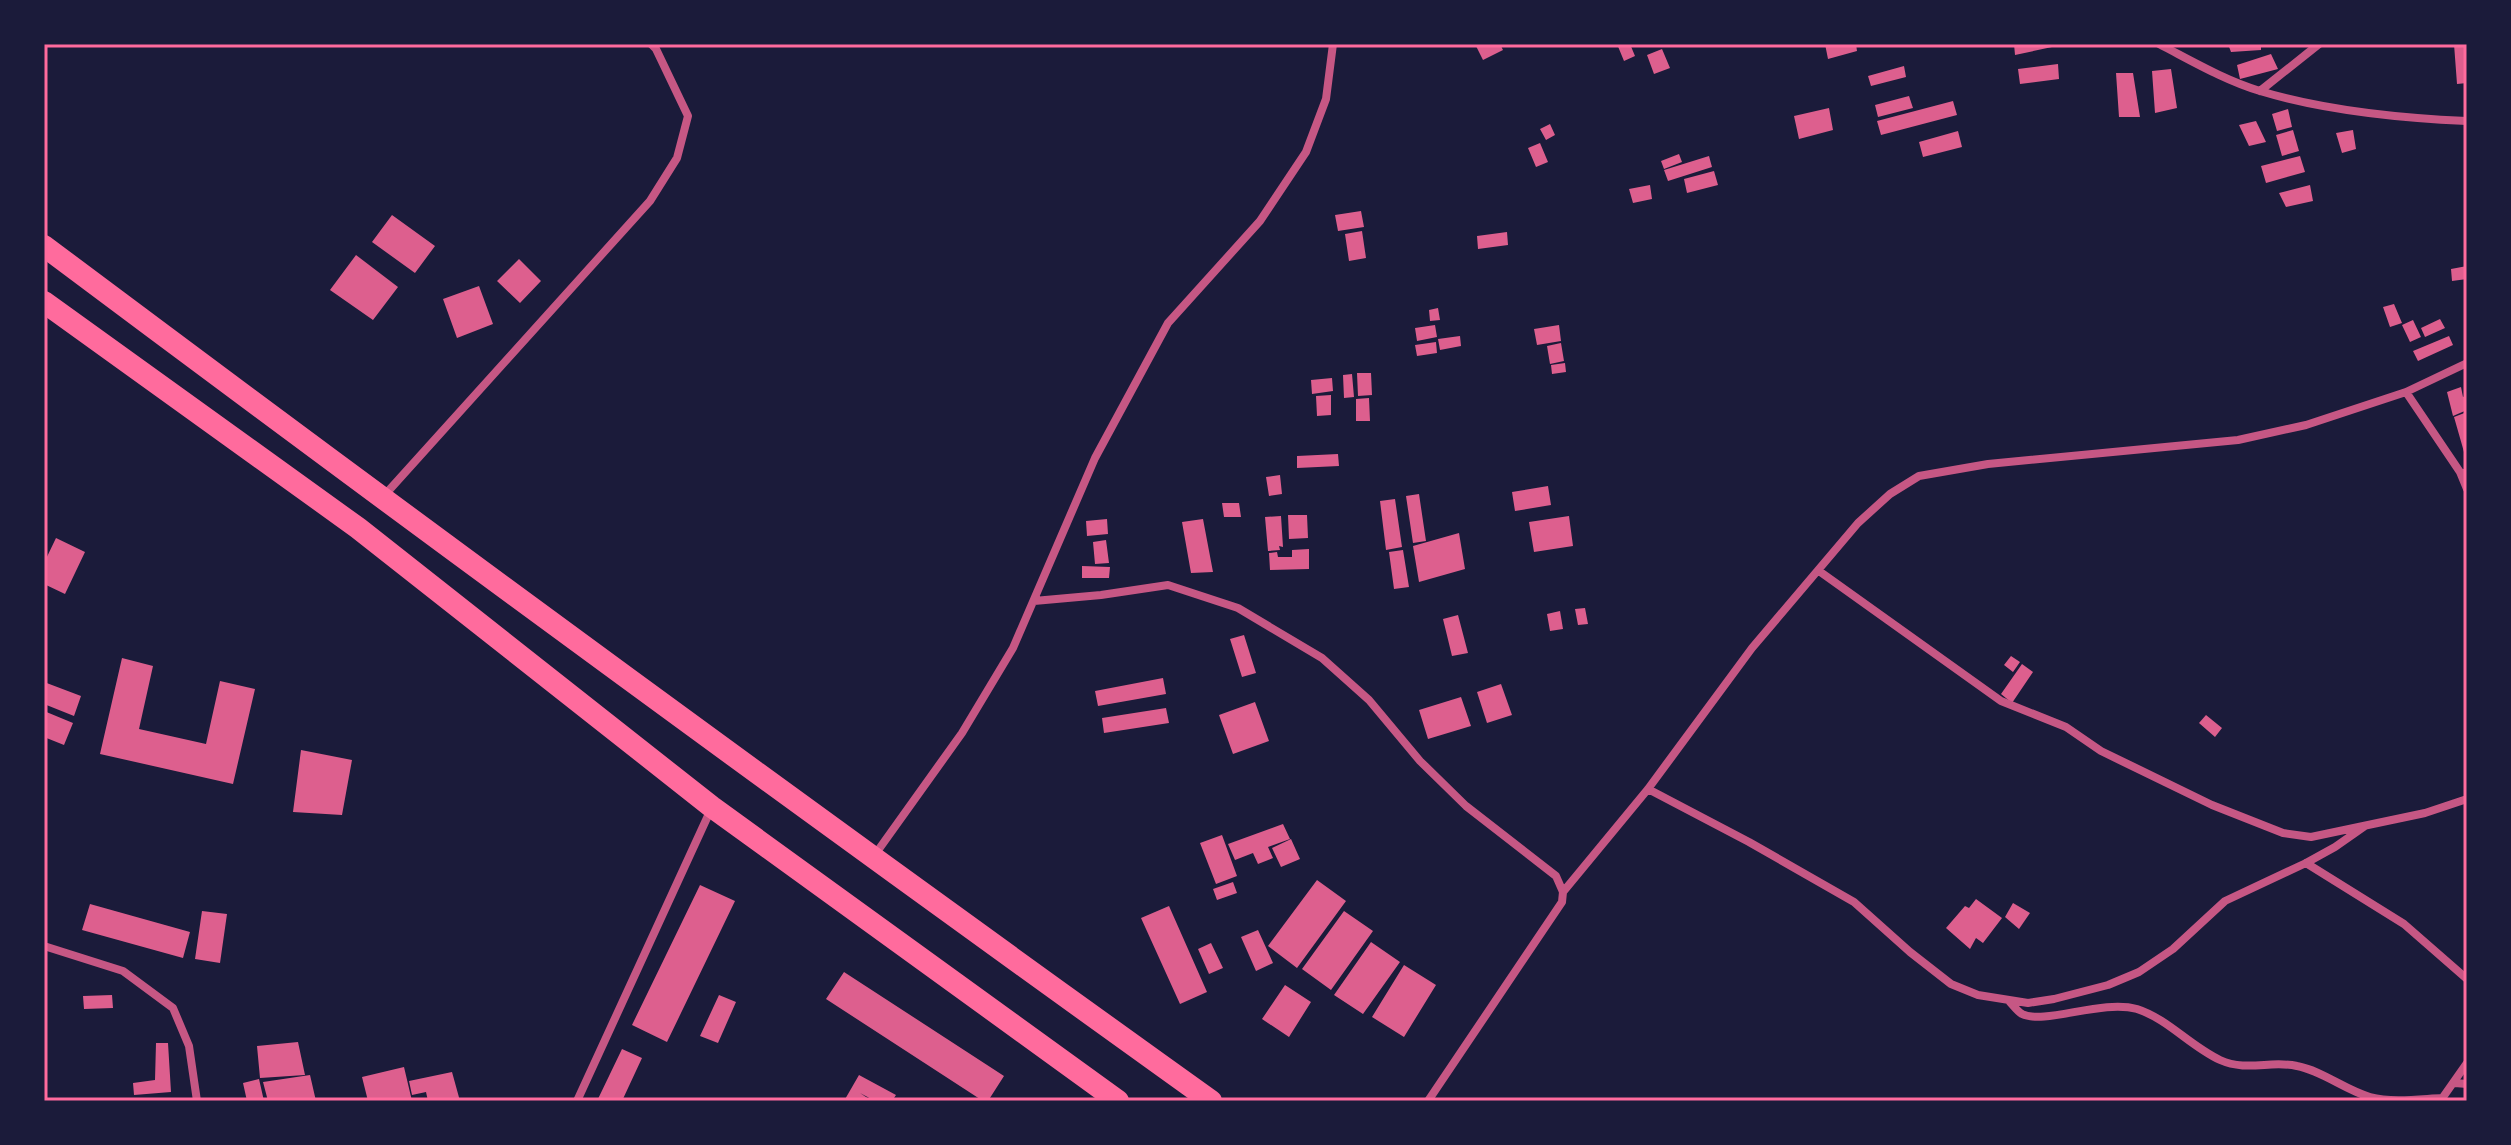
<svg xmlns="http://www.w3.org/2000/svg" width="2511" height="1145" font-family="'IBM Plex Sans',sans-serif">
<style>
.building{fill:#dd5f8e}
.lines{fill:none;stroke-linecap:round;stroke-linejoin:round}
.minor{stroke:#c65784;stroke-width:8}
.trunk{stroke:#ff6b9d;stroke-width:22}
.neatline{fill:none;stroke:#ff6b9d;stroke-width:3}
</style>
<rect width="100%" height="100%" fill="#1b1b3a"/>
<!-- building -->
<path class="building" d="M1475 44H1500L1503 50 1483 60Z
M1617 44H1630L1635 56 1624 61Z
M1825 44H1833V47L1856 44 1857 51 1828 59Z
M2014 44H2052V47L2015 55Z
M2228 44H2261V50L2231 52Z
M2454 44H2467V83L2457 84Z
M1662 49 1670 68 1654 74 1647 55Z
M2271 54 2278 69 2240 79 2237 65Z
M2058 64 2059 79 2020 84 2018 69Z
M1904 66 1906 77 1871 86 1868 76Z
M2171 69 2177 108 2155 113 2152 71Z
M2116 73H2133L2140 117H2119Z
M1909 96 1913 108 1878 117 1875 105Z
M1953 101 1957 115 1881 135 1877 121Z
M1829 108 1833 130 1799 139 1794 116Z
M2288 109 2292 127 2277 131 2272 114Z
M2256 121 2266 142 2249 146 2239 125Z
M1550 124 1555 135 1546 140 1540 129Z
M2293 130 2299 151 2282 156 2276 135Z
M2353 130 2356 149 2342 153 2336 133Z
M1958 131 1962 147 1923 157 1919 142Z
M1540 143 1548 162 1536 167 1528 148Z
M1679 154 1682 162 1664 169 1661 161Z
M1709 156 1712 167 1668 181 1664 170Z
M2300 156 2305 172 2266 183 2261 166Z
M1714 171 1718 185 1687 193 1684 179Z
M1650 185 1652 199 1633 203 1629 189Z
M2310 185 2313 201 2286 207 2279 193Z
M1361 211 1364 227 1338 231 1335 215Z
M392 215 435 246 415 273 372 242Z
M1362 231 1366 258 1349 261 1345 234Z
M1507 232 1508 245 1478 249 1477 236Z
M356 255 398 287 373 320 330 290Z
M519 259 541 281 520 303 497 281Z
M2467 266V279L2452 281 2451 269Z
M479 286 493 324 457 338 443 299Z
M2394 304 2402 323 2390 327 2383 307Z
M1438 308 1440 320 1430 321 1429 310Z
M2440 319 2445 328 2425 337 2421 328Z
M2413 320 2421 337 2410 342 2402 325Z
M1435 325 1437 337 1417 341 1415 328Z
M1559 325 1561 341 1537 345 1534 329Z
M1460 336 1461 346 1440 350 1438 339Z
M2449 336 2453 345 2418 361 2413 351Z
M1436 342 1437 353 1417 356 1415 345Z
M1561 343 1564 361 1550 364 1547 346Z
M1565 363 1566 372 1552 374 1551 365Z
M1357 373H1371L1372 395 1358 396Z
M1352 374 1354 397 1344 398 1343 375Z
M1332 378 1333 391 1312 394 1311 380Z
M2461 387 2463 397 2467 395V410L2453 416 2447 392Z
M1331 395V415L1317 416 1316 396Z
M1369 398 1370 421H1356V399Z
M2467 412V459H2466L2454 417Z
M1338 454 1339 466 1297 468V456Z
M1280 475 1282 494 1269 496 1266 477Z
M1548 486 1551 505 1515 511 1512 492Z
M1419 494 1426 541 1413 543 1406 496Z
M1395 499 1402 547 1386 550 1380 501Z
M1222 503H1239L1241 517H1224Z
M1288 515H1307L1308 538 1289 539Z
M1281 516 1283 547 1279 546 1280 550 1268 551 1265 517Z
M1569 516 1573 546 1534 552 1529 522Z
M1107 519 1108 534 1087 536 1086 521Z
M1203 519 1213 572 1191 573 1182 522Z
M1459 533 1465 569 1419 582 1413 546Z
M56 538 85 552 65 594 44 584V563Z
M1106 540 1109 563 1095 564 1093 542Z
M1309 549V569L1270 570 1269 553 1277 552 1278 557H1292V550Z
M1403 550 1409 587 1394 589 1389 552Z
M1082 566 1110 567 1109 578H1082Z
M1585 608 1588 624 1578 625 1575 609Z
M1560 611 1563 629 1550 631 1547 614Z
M1458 615 1468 653 1452 656 1443 619Z
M1244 635 1256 673 1242 677 1230 639Z
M2011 656 2020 662 2013 672 2004 665Z
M122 658 153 666 139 729 206 744 220 681 255 689 233 784 100 754Z
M2022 664 2033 672 2012 703 2001 694Z
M1163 678 1166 694 1098 706 1095 691Z
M44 682 81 696 74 716 44 704Z
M1501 684 1512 715 1487 723 1477 692Z
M1461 697 1471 726 1428 739 1419 710Z
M1255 702 1269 741 1233 754 1219 715Z
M1166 708 1169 723 1104 733 1102 718Z
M44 711 73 723 64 745 44 737Z
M2206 715 2222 728 2215 737 2199 723Z
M301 750 352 760 342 815 293 812Z
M1283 824 1290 839 1268 847 1273 858 1258 864 1253 853 1235 860 1228 844Z
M1222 835 1237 876 1216 884 1200 843Z
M1291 839 1300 859 1281 867 1272 848Z
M1317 880 1346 901 1297 968 1268 946Z
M1233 882 1237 893 1217 900 1213 889Z
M700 885 735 901 667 1042 632 1025Z
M1976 899 2002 918 1983 943 1976 938 1970 949 1946 928 1965 906 1969 908Z
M2013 903 2030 913 2019 929 2005 917Z
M90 904 190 932 183 958 82 930Z
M1169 906 1207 992 1180 1004 1141 918Z
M202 911 227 914 220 963 195 959Z
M1344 911 1373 931 1331 990 1302 969Z
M1258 930 1273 963 1256 971 1241 937Z
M1371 942 1400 962 1363 1014 1334 995Z
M1211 943 1223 968 1209 974 1198 949Z
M1404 965 1436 985 1404 1037 1372 1017Z
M844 972 1004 1076 988 1101H983L826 999Z
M1285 985 1311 1002 1289 1037 1262 1019Z
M112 995 113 1008 84 1009 83 996Z
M719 995 736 1002 718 1043 700 1036Z
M298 1042 305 1075 260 1078 257 1046Z
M156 1043H168L171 1092 134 1095 133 1083 155 1080Z
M622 1049 642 1058 622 1101H597Z
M404 1067 412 1101H368L362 1077Z
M452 1072 460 1101H428L426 1092 412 1095 409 1081Z
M310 1075 316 1101H268L263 1082Z
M859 1075 896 1095 892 1101H875L860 1093 872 1101H844Z
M259 1079 264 1101H247L243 1083Z"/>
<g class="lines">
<!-- minor -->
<path class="minor" d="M2159 44C2192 61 2224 80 2260 91 2326 111 2398 118 2467 121
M2260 91 2319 44
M2406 392 2460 472 2467 474
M2460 472 2467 489
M382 498 650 201 677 158 688 116 656 49 651 44
M1819 571 2001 701 2066 727 2101 751 2212 805 2283 833 2311 837 2425 813 2467 799
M1034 601 1101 595 1168 585 1238 608 1322 658 1369 700 1420 761 1466 806 1556 876 1563 892 1562 902 1428 1101
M1648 789 1749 842 1854 902 1910 952 1951 984 1978 995 2028 1003 2054 999 2108 985 2139 972 2173 949 2225 901 2306 863 2335 847 2365 826
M874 856 962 733 1013 648 1095 458 1168 323 1260 221 1306 152 1326 99 1333 44
M2306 863 2404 924 2467 979
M1563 892 1648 789 1752 648 1858 523 1890 494 1919 476 1988 464 2238 440 2306 425 2406 392 2467 363
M44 946 123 971 173 1008 189 1046 197 1101
M2009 1001C2013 1005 2017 1011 2022 1014 2045 1025 2102 999 2137 1009 2168 1019 2190 1046 2220 1060 2247 1072 2271 1060 2297 1066 2323 1071 2345 1090 2370 1097 2393 1103 2420 1099 2443 1098
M2455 1083 2467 1084
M2441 1100 2467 1063
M577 1101 712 807"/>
<!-- trunk -->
<path class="trunk" d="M44 246C430 535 819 820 1211 1101
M44 302 358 528 712 807 1118 1101"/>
</g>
<!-- border -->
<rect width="2511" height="1145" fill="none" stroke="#1b1b3a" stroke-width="92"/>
<rect x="46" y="46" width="2419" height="1053" class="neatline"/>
</svg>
